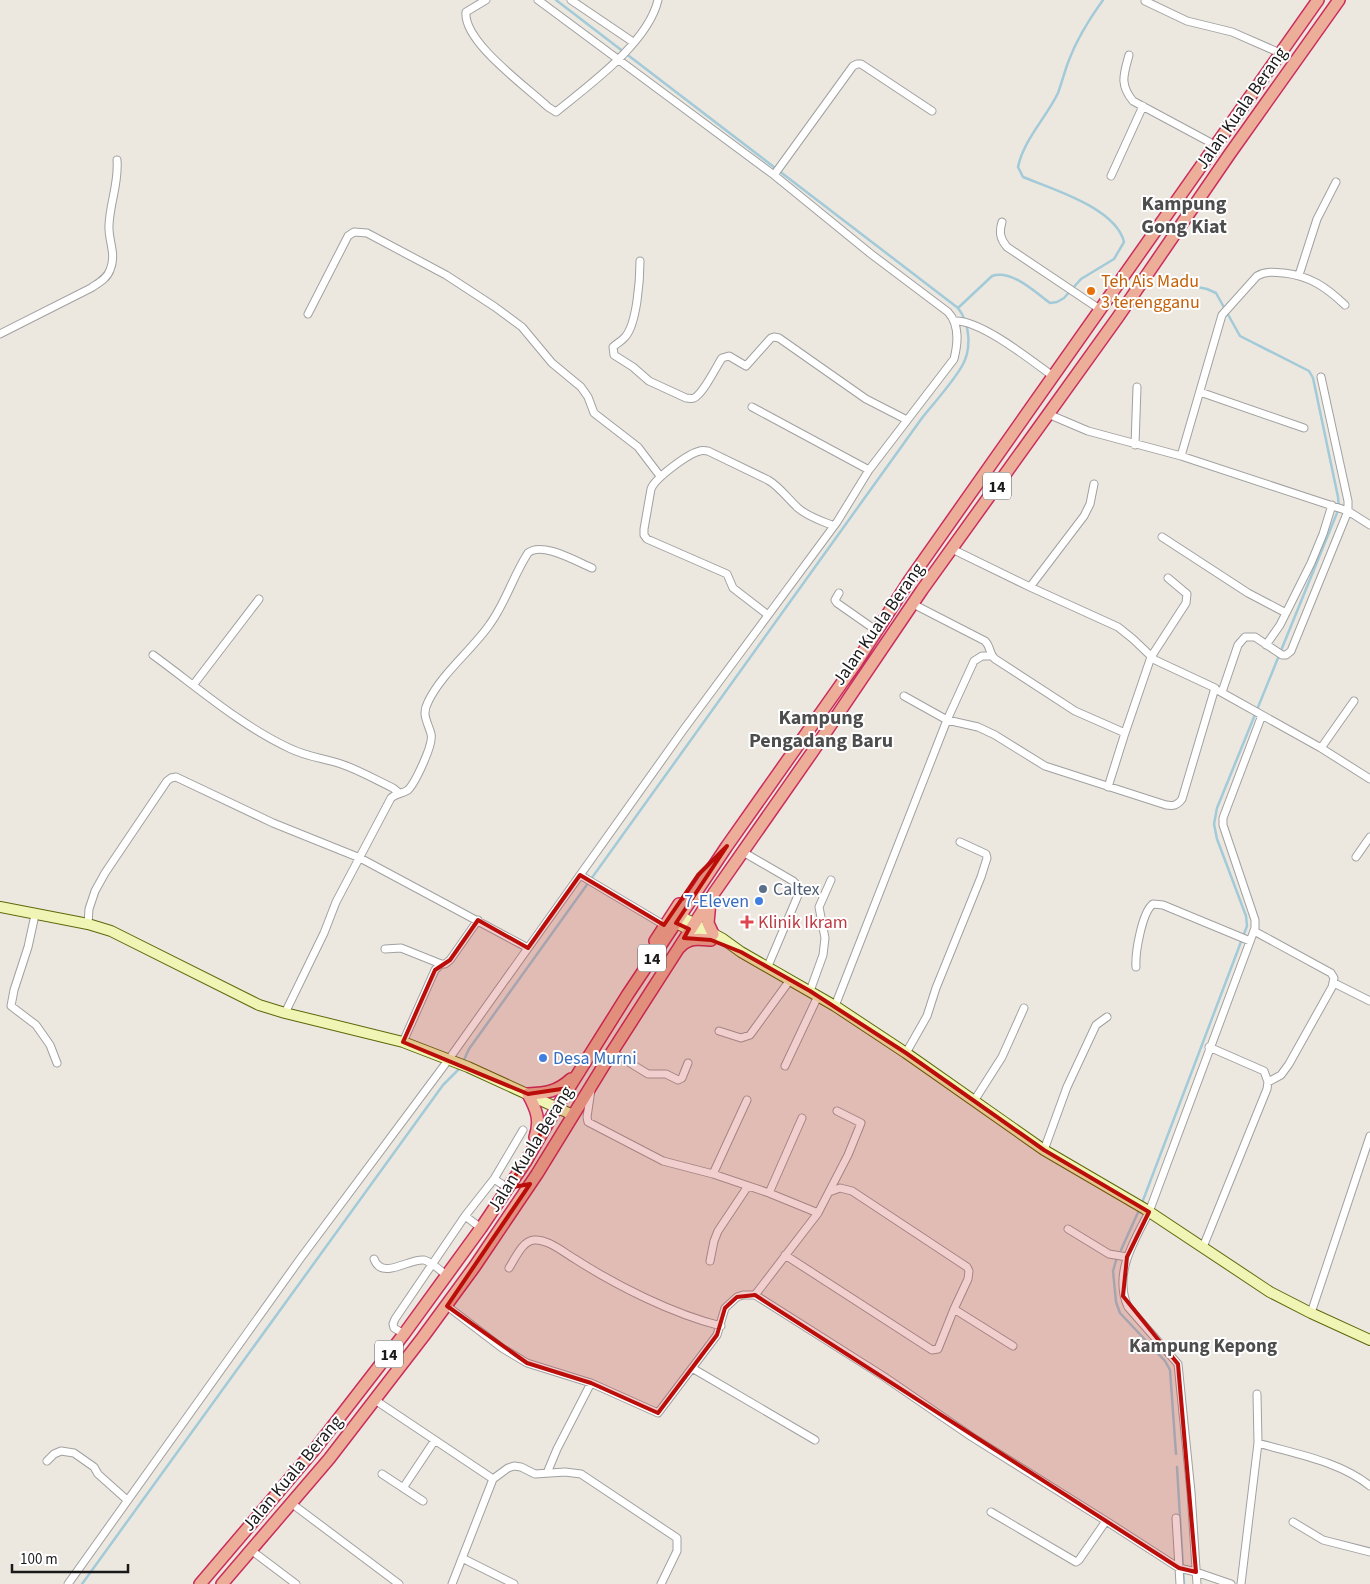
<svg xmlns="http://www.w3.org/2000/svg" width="1370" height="1584" font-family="'Source Sans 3',sans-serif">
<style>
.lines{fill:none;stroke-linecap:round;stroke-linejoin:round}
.stream{stroke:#a2cad8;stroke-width:2.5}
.minor-casing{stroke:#a1a1a1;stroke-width:9}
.secondary-casing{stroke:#5c690a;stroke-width:12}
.trunk-casing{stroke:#cb2c5e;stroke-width:14}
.minor{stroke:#fff;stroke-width:7}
.secondary{stroke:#f0f5b5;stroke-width:10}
.trunk{stroke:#ecae99;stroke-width:11}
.marked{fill:#bb0e0a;fill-opacity:0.2;stroke:#bb0e0a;stroke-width:4;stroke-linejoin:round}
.food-dot{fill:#e8710a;stroke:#fff;stroke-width:2}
.service-dot{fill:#5c6f8a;stroke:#fff;stroke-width:2}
.shop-dot{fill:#3f7fe0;stroke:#fff;stroke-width:2}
.health-dot{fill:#e0444e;stroke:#fff;stroke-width:2}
.labels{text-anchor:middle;stroke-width:4;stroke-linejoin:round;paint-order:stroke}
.shield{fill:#fff;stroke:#5f5f5f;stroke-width:1}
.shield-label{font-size:16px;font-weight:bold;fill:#1a1a1a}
.street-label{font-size:18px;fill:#1a1a1a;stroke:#fff}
.food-label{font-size:18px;fill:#c56008;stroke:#fff;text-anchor:start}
.service-label{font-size:18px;fill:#4e5e75;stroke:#fff;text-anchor:start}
.shop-label{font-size:18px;fill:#366cbe;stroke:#fff;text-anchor:end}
.health-label{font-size:18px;fill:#be3a42;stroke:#fff;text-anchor:start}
.neighbourhood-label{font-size:19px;font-weight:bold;fill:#4d4d4d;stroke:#fff}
.quarter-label{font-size:20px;font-weight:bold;fill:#4d4d4d;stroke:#fff}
</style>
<rect width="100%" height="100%" fill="#ece8e0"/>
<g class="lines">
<!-- stream -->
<path class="stream" d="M958 308 992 276C1011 269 1035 292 1050 303L1057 302 1064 298 1081 279 1114 259 1124 242C1116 208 1052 189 1023 177L1018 167C1024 139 1046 118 1058 93 1062 82 1065 70 1069 60 1077 39 1090 18 1103 0
M463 1062 469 1049 922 418C934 403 953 382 962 366 972 349 970 323 958 308L556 0
M1142 1203 1247 926 1246 916 1217 839 1214 824 1217 808 1339 508 1338 497 1313 378 1309 371 1240 336 1216 293 1207 289 1173 282
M1121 1250 1140 1208
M1117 1257 1113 1271 1116 1302 1120 1313 1165 1361 1170 1370 1176 1454
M1177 1467 1184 1584
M82 1584 443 1085 461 1067"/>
<defs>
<path id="minor" d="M486 0 466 12C463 42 527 87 548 107L556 112C589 85 648 43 658 0
M571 0 633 42
M1145 1 1187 21 1232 32 1280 53
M1129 55C1124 74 1119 84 1133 101L1215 145
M774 175 853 66 857 64H861L932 111
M1111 176 1143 106
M1002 222C999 232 1000 239 1007 247L1101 310
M640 261C640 279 637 324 625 337 622 341 617 343 613 347L614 355 633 367 649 381 686 398C689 398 691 399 694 398 703 394 716 367 722 358L729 356 746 366 771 338 774 337 779 338 866 399 907 420
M1299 275 1317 219 1336 182
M308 314 348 236 354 232 367 233 446 275 495 307 522 327 552 363 581 387 588 397 594 413 638 447 660 476
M955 321C981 320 1032 361 1054 377
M0 334 91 288C98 283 107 279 110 270 117 254 108 241 109 225 110 202 119 183 117 160
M1321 377 1348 501V511
M1200 392 1304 428
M752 407 869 470
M1048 414 1088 431 1181 456 1348 511
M1135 445 1137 387
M1181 456 1222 315 1257 276C1266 271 1274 272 1284 273 1310 276 1326 287 1345 305
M1162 537 1248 593 1286 613
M1030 587 1084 516 1090 504 1094 484
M839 593 835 600 837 603 877 631
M913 604 985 641C991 647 989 654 995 659L1075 711 1125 733
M768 615 733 588 727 574 647 539 644 535V529L651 489C655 478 689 453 700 451 702 450 706 451 708 451L768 480C780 487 787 498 798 508 808 517 822 521 834 526
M1266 645 1280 625 1311 563 1323 534 1332 505
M153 655C197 687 240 725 289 748 307 757 323 758 341 764 359 770 376 780 393 788L399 793
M194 684 259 599
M1219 691 1321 748 1370 779
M1222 692 1238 645 1245 637H1255L1282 655H1286L1291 651 1348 511 1370 525
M904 696 947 720 974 661 982 656H992
M1321 748 1354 701
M1108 787 1125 733 1151 657 1186 603 1187 594 1168 578
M743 852 793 881 798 886 799 893 768 966
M1356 857 1370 837
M580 875 664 925
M35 915 28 947 14 990 11 1006 36 1025 50 1045 57 1063
M88 924 89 909 95 891 105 873 167 781 171 778 176 777 273 823 360 858 528 948
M1254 931 1331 973 1334 978 1332 987 1289 1064 1281 1075 1268 1082
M385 949 401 948 441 964H445L450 960 478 920
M1136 967C1135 953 1142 912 1153 904L1163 905 1250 941
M1334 983 1370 1001
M810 991 823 955 825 938 819 907 831 880
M835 1006 947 720 978 727 995 735 1045 766 1166 805C1173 806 1177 806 1182 799L1215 688 1155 660 1133 639 1118 627 1030 587 952 549
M285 1013 324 933 336 902 391 798C396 793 402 794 408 790 415 783 434 744 431 734 428 722 421 715 428 702 441 674 473 649 490 624 506 602 513 576 528 553 542 541 577 562 592 568
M719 1031 741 1038 750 1035 790 980
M403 1042 435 970 441 964
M612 1052 648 1074H666L678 1080 682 1078 688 1063
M906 1053 927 1016 936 988 981 877 987 858 986 854 960 842
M785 1066 818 996
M591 1090 587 1117 588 1122 663 1161 713 1174 769 1193 818 1213
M974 1101 1002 1057 1024 1008
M1044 1150 1067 1087 1096 1025 1107 1017
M713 1174 747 1100
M494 1179 508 1188
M769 1193 802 1118
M465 1216 481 1228
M1068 1229 1109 1254 1127 1257
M1203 1247 1267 1089 1268 1082 1264 1071 1209 1047
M785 1255 932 1350 938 1349 954 1309 968 1279 969 1271 967 1267 852 1191 840 1188 829 1192
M374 1259C382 1281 409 1258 424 1260 432 1262 441 1271 447 1276
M710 1261 714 1241 718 1231 748 1186
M509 1268C515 1259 522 1241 534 1240 548 1239 563 1252 575 1259 617 1286 673 1314 721 1326
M755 1295 818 1213 848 1155 861 1123 837 1111
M447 1306 502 1348 527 1363 591 1383 658 1413 717 1335 725 1308 737 1297 743 1295H755L883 1376 972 1437 1106 1521
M954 1309 1013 1346
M1311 1313 1370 1136
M404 1334 394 1328 393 1324 395 1319 465 1216 494 1179 523 1130
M692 1368 815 1440
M1257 1394 1258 1443
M375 1400 493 1479 452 1584
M47 1461 54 1454 61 1451 74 1453 94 1467 98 1474 127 1500
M547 1473 557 1449 591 1383
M382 1474 423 1501
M493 1479 508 1468 514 1466 521 1467 535 1474 565 1472 581 1474 677 1538V1551L661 1584
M403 1488 435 1440
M291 1503 399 1584
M991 1512 1076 1562 1079 1560 1106 1521 1179 1568 1196 1572 1231 1584
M1176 1518 1180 1584
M1293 1522 1323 1540 1370 1552
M251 1550 296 1584
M462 1558 514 1584
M68 1584 300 1259 449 1059 684 729 837 522 869 470 954 359C958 343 960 325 948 312L871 254 774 175 538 0
M1197 1584 1191 1492 1178 1364 1128 1307C1113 1274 1134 1241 1149 1212L1255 928V920L1223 825V818L1262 715
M1241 1584 1258 1443C1295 1454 1339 1461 1370 1486"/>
<path id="secondary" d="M0 907 88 924 111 931 259 1005 285 1013 403 1042 468 1067 573 1115
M680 916 723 939 741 952 835 1006 906 1053 1044 1150 1145 1209 1270 1292 1311 1313 1370 1340
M676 923 710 940"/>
<path id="trunk" d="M710 901 708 923 713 934
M655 941 679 904
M680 947C689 937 699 939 711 940
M535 1137C541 1120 536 1109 528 1094 546 1093 557 1092 571 1079
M200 1584 315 1449 404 1334 481 1228 526 1161 557 1107 628 994 727 846 856 663 909 581 973 490 1318 0
M222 1584 329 1459 423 1337 475 1266 537 1174 612 1052 714 893 811 754 922 590 1118 317 1229 155 1339 0"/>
</defs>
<!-- minor casing -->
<use href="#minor" class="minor-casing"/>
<!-- secondary casing -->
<use href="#secondary" class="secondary-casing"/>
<!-- trunk casing -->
<use href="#trunk" class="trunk-casing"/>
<!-- minor -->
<use href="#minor" class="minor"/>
<!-- secondary -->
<use href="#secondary" class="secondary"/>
<!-- trunk -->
<use href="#trunk" class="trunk"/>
</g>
<!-- marked area -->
<path class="marked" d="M727 846 676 923 689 929 684 938 711 940 741 952 810 991 906 1053 1044 1150 1149 1212 1127 1257 1123 1296 1178 1364 1196 1572 1179 1568 755 1295 737 1297 725 1308 717 1335 658 1413 591 1383 527 1363 447 1306 530 1184 508 1188 568 1088 528 1094 403 1042 435 970 450 960 478 920 528 948 580 875 664 925 698 875Z"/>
<!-- markers -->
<circle class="food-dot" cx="1091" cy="291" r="5"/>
<circle class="service-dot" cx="763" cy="889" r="5"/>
<g class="shop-dot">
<circle cx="759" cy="901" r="5"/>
<circle cx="543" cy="1058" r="5"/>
</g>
<path class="health-dot" d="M744.5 914.5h5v5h5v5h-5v5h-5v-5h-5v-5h5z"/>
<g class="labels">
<!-- shield labels -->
<g class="shield">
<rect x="983" y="472.5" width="28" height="27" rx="4"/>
<rect x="638" y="944.5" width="28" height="27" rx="4"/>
<rect x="375" y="1340.5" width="28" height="27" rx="4"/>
</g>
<g class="shield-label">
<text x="997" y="492">14</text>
<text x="652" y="964">14</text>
<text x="389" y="1360">14</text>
</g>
<!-- street labels -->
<g class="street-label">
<text transform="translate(1241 108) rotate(-55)" y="6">Jalan Kuala Berang</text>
<text transform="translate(878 624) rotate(-55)" y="6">Jalan Kuala Berang</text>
<text transform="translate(530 1149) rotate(-58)" y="6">Jalan Kuala Berang</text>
<text transform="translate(292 1473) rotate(-50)" y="6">Jalan Kuala Berang</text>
</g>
<!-- food labels -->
<g class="food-label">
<text x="1101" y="287">Teh Ais Madu<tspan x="1101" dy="21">3 terengganu</tspan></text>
</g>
<!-- service labels -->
<g class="service-label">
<text x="773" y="895">Caltex</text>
</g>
<!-- shop labels -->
<g class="shop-label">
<text x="749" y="907">7-Eleven</text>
<text x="553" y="1064" text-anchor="start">Desa Murni</text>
</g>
<!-- health labels -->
<g class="health-label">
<text x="758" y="928">Klinik Ikram</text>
</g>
<!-- neighbourhood labels -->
<g class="neighbourhood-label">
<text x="1203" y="1352">Kampung Kepong</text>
</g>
<!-- quarter labels -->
<g class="quarter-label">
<text x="1184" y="210">Kampung<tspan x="1184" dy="23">Gong Kiat</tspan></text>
<text x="821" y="724">Kampung<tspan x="821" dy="23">Pengadang Baru</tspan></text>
</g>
</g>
<!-- scale -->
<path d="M12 1564v8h116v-8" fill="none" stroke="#1a1a1a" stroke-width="2.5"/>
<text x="20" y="1564" font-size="15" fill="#1a1a1a" stroke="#ffffff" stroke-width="4" paint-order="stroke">100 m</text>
</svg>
